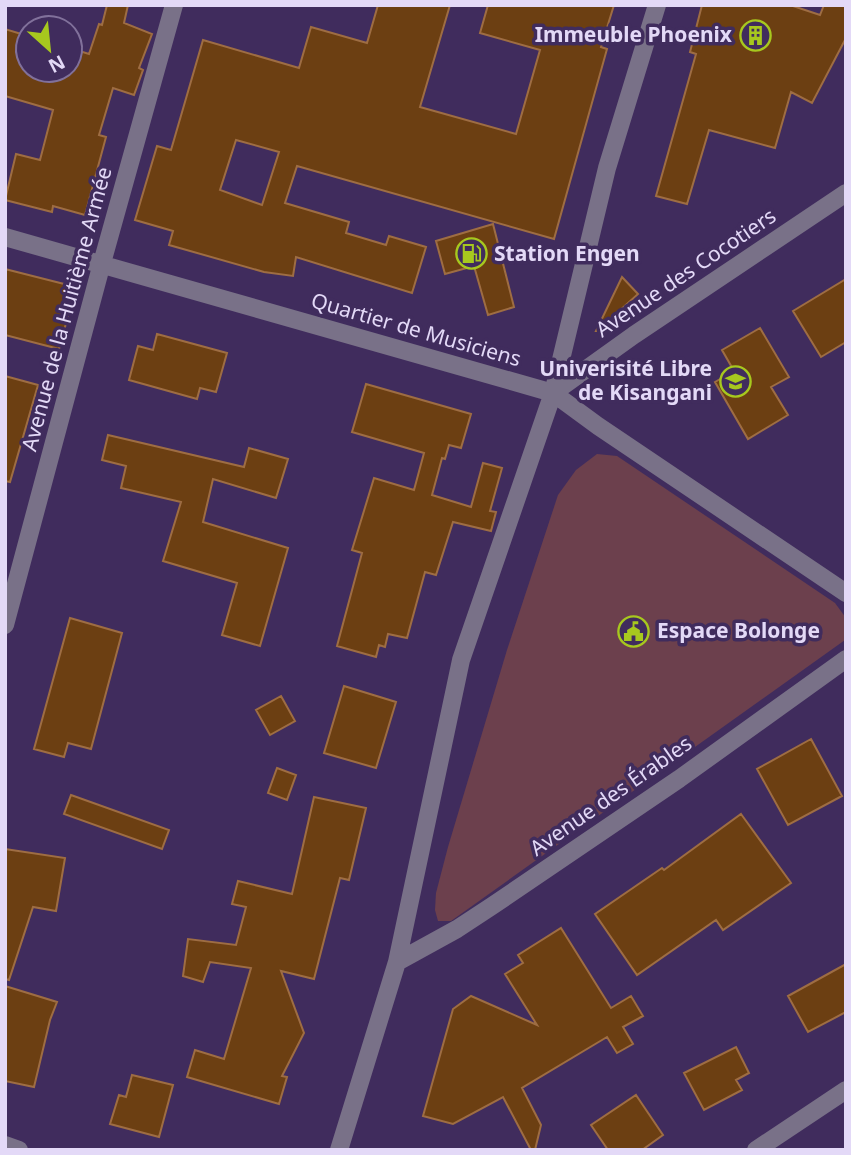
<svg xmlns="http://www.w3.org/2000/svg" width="851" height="1155" font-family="'Noto Sans',sans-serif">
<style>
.green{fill:#6c404d}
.building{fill:#6c3f12;stroke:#9e6d43;stroke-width:2;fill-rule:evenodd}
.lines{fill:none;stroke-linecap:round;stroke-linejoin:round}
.minor{stroke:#797188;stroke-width:18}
.labels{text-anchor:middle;stroke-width:7;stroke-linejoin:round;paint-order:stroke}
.poi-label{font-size:21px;font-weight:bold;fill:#e3d9f7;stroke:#402c5d;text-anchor:end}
.street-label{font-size:21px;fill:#e3d9f7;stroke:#402c5d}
</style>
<rect width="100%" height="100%" fill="#402c5d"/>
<!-- green -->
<path class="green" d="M597 454 617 456 835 603 846 618 845 640 451 921H438L435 910 436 893 448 847 507 650 558 495 576 470Z"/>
<!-- building -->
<path class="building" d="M107 5H128L124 23 152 34 139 68 143 70 134 95 113 88 99 135 106 137 85 215 53 206 52 212 5 200 16 154 40 160 53 110 5 96V29L28 36V70H70V48L89 54 99 24 102 25Z
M378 5H450L420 107 516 134 540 50 480 33 488 5H614L601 47 607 49 554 239 297 166 285 203 349 222 346 233 386 245 389 236 426 247 412 293 296 257 293 276 264 272 169 245 173 231 135 220 157 146 171 150 203 40 299 68 311 27 367 43ZM236 140 279 152 262 205 220 190Z
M702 5H790L820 15 824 5H846V38L812 103 791 92 775 148 709 130 687 204 656 196 696 54 690 52Z
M493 224 514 307 488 315 474 266 445 274 436 241Z
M5 269 76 287 59 349 5 335Z
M622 277 638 294 597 331H596Z
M846 279V342L821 357 793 311Z
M760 328 789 377 771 387 788 415 748 439 715 382 734 371 722 350Z
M157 334 227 353 216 392 200 388 197 399 129 380 138 346 153 350Z
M5 376 38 385 10 482 5 481Z
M366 384 471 414 461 448 449 445 445 459 442 458 432 495 471 507 483 463 502 468 490 511 496 512 491 531 453 522 436 575 425 572 407 638 388 634 385 647 379 645 376 657 337 646 362 553 352 550 374 478 414 490 424 453 352 432Z
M108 435 244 467 249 448 288 459 276 498 213 479 203 522 288 548 260 646 222 635 237 583 163 561 181 502 121 488 126 466 102 460Z
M70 618 122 633 91 749 68 743 64 757 34 749Z
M344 686 396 702 376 768 324 753Z
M281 696 295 721 270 735 256 710Z
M811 739 842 796 788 825 757 769Z
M277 768 296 775 287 800 268 793Z
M71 795 169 830 162 849 64 814Z
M314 797 366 808 349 880 340 878 314 979 281 971 304 1033 282 1076 287 1077 279 1104 187 1077 195 1050 224 1059 251 968 210 962 203 982 183 976 188 939 236 945 246 907 232 904 238 881 292 894Z
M741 814 791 883 723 930 716 920 637 975 595 914 662 868 664 870Z
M5 849 65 858 56 911 33 907 9 980 5 979Z
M561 928 611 1008 631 996 643 1016 623 1027 633 1044 617 1053 607 1037 522 1088 541 1125 535 1150H531L503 1097 453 1124 423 1116 453 1009 471 996 537 1025 505 974 523 963 518 955Z
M846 964V1012L808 1032 788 996Z
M5 986 57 1002 50 1020 34 1087 5 1081Z
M736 1047 749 1073 736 1080 742 1090 704 1110 684 1073Z
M132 1075 173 1085 159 1137 110 1124 119 1095 126 1097Z
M636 1095 663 1135 642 1150H608L591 1125Z"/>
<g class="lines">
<!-- minor -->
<path class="minor" d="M5 237 553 393 598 426 846 593
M553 393 634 335 846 193
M5 625 102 263 174 5
M397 962 457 929 492 906 679 779 846 659
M5 1145 19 1150
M339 1150 397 962 461 660 553 393 607 168 657 5
M756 1150 846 1090"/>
</g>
<!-- icons -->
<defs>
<symbol id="building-ring" viewBox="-11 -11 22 22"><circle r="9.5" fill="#402c5d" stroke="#a7c81e" stroke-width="1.5"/><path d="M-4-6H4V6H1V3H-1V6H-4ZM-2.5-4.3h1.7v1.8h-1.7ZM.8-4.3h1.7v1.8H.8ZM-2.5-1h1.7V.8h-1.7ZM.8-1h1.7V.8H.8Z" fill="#a7c81e"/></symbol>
<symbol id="fuel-ring" viewBox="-11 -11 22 22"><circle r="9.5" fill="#402c5d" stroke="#a7c81e" stroke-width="1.5"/><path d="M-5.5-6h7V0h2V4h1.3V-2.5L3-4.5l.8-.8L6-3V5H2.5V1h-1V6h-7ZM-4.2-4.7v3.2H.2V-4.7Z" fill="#a7c81e"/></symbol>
<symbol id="university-ring" viewBox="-11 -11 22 22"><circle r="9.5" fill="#402c5d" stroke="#a7c81e" stroke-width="1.5"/><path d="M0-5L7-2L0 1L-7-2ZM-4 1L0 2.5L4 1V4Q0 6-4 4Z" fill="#a7c81e"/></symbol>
<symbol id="civic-ring" viewBox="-11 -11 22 22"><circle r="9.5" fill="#402c5d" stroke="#a7c81e" stroke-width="1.5"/><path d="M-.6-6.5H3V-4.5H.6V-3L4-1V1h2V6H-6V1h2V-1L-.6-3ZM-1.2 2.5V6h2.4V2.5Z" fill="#a7c81e"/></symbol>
</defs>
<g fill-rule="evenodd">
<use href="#building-ring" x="738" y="18" width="35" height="35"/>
<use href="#fuel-ring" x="454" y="236" width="35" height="35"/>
<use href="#university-ring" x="718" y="364" width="35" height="35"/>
<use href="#civic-ring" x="616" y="614" width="35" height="35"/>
</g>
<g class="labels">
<!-- poi labels -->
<g class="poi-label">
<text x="732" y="42">Immeuble Phoenix</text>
<text x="494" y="261" text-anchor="start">Station Engen</text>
<text x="712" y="376">Univerisité Libre<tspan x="712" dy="24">de Kisangani</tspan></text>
<text x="657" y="638" text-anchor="start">Espace Bolonge</text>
</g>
<!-- street labels -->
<g class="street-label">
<text transform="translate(686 273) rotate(-34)" y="7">Avenue des Cocotiers</text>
<text transform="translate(67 309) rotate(-75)" y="7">Avenue de la Huitième Armée</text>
<text transform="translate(416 330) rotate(16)" y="7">Quartier de Musiciens</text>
<text transform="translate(611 796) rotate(-35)" y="7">Avenue des Érables</text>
</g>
</g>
<!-- border -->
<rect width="851" height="1155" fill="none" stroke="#e3d9f7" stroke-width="14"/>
<!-- north arrow -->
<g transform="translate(49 49) rotate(153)"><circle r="33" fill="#402c5d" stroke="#81719b" stroke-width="2"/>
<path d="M0-5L12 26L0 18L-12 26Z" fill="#a7c81e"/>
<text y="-10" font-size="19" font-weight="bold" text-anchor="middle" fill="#e3d9f7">N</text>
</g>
</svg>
